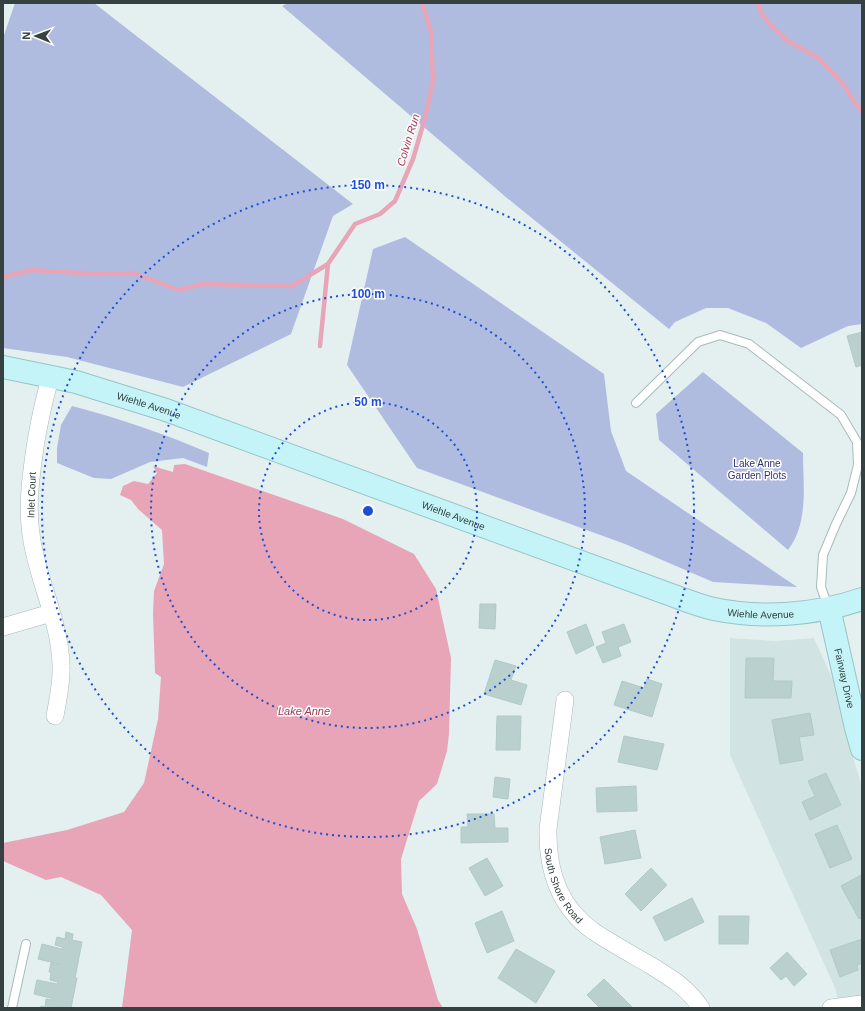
<svg xmlns="http://www.w3.org/2000/svg" width="865" height="1011" font-family="Arial,sans-serif">
<style>
.residential{fill:#d2e3e3}
.green{fill:#b0bbe0}
.water{fill:#e7a5b7}
.lines{fill:none;stroke-linecap:round;stroke-linejoin:round}
.stream{stroke:#e7a5b7;stroke-width:4.5}
.building{fill:#bad0cf;stroke:#afcac8}
.lane-casing{stroke:#a8baba;stroke-width:10}
.street-casing{stroke:#a8baba;stroke-width:18}
.secondary-casing{stroke:#95c5c8;stroke-width:24}
.lane{stroke:#fff;stroke-width:8}
.street{stroke:#fff;stroke-width:17}
.secondary{stroke:#c5f4f8;stroke-width:22}
.ring{fill:none;stroke:#1d4ed8;stroke-width:2;stroke-dasharray:2 4}
.labels{text-anchor:middle;stroke-width:3;stroke-linejoin:round;paint-order:stroke}
.street-label{font-size:10px;fill:#344140;stroke:#fff}
.park-label{font-size:10px;fill:#2f326c;stroke:#fff}
.water-label{font-size:11px;font-style:italic;fill:#a13a54;stroke:#fff}
.centre{fill:#1d4ed8;stroke:#fff;stroke-width:2}
.ring-label{font-size:12px;text-anchor:middle;font-weight:bold;fill:#1d4ed8;stroke:#fff;stroke-width:3;stroke-linejoin:round;paint-order:stroke}
</style>
<rect width="100%" height="100%" fill="#e4f0f0"/>
<!-- residential -->
<path class="residential" d="M730 638 775 641 814 638 833 680 844 728 862 787V1008H840L835 988 730 755Z"/>
<!-- green -->
<path class="green" d="M15 3H94L353 204 333 216 291 334 183 387 67 357 3 348V38Z
M288 3H862V324L848 326 801 348 766 323 728 308H706L675 322 669 329 507 198 282 6Z
M405 237 604 374 611 431 626 471 797 587 713 582 625 544 417 468 347 365 373 249Z
M703 372 803 453C803 484 809 523 788 550L659 440 656 414Z
M72 406C119 418 165 434 209 453L207 467 183 458 150 462 111 479 94 478 57 463V448L61 425Z"/>
<!-- water -->
<path class="water" d="M185 464 343 519 414 554 436 589 451 658 449 734 447 751 437 784 419 801 401 859 402 894 417 929 438 1000 443 1008H122L132 930 101 895 61 877 46 880 3 861V843L67 830 124 812 144 783 158 719 161 677 155 673 153 613 154 591 164 564 162 530 138 509 131 500 120 495 123 486 134 481 148 484 157 473 153 466 173 472 174 465Z"/>
<g class="lines">
<!-- stream -->
<path class="stream" d="M757 3 763 16 774 28 788 41 817 57 843 84 854 101 862 111
M3 277 31 270 98 274 133 273 179 290 202 284 292 286 328 264
M320 346 328 264 355 224 380 214 395 201 413 159 425 118 433 81 431 32 422 3"/>
</g>
<!-- building -->
<path class="building" d="M862 332V365L856 367 847 336Z
M480 604H496L495 629 479 628Z
M586 624 594 645 576 654 567 632Z
M624 624 631 642 618 647 621 656 603 663 596 647 606 643 602 632Z
M746 658H774L773 681H792L791 698H745Z
M495 660 516 666 511 680 527 685 521 705 484 694Z
M647 679 662 684 652 717 614 705 622 681 644 688Z
M810 713 814 735 799 737 803 760 780 764 772 720Z
M497 716H521L520 750H496Z
M624 736 664 744 657 770 618 762Z
M826 773 841 805 810 820 802 802 815 796 808 781Z
M495 777 510 779 508 799 493 797Z
M636 786 637 811 597 812 596 788Z
M467 814H494L495 828H508V842L461 843V827H468Z
M837 825 852 859 830 868 815 834Z
M635 830 641 858 605 864 600 837Z
M487 858 503 886 485 896 469 868Z
M651 868 667 885 641 911 625 894Z
M861 875 862 918 859 919 841 886Z
M692 898 704 922 665 941 653 917Z
M502 911 514 941 487 953 475 923Z
M719 916H749L748 944H719Z
M66 932 73 934 72 940 82 942 75 978H77L71 1008H41V1006L45 1007 46 999 54 1000 55 999 34 994 37 980 57 984 58 982 50 980 51 972H49L51 963 59 965V964L38 959 42 944 62 949 63 947 55 945 57 937 65 939Z
M862 939V963L857 965 858 970 840 977 830 950Z
M516 949 555 971 536 1003 498 978Z
M787 952 807 974 794 986 786 976 781 980 770 968Z
M604 979 632 1007 631 1008H600L587 995Z"/>
<g class="lines">
<defs>
<path id="lane" d="M636 403 698 342 720 335 749 344 841 415 857 442 858 465 851 493 836 524 823 555 821 587 828 607
M12 1008 26 944"/>
<g id="street">
<path d="M51 376C44 398 40 419 36 441 31 475 26 507 32 541 39 583 60 622 61 665 62 682 58 699 55 716"/>
<path d="M3 627 51 613"/>
<path id="s1" d="M565 700 548 829C547 869 559 907 593 931 611 943 631 954 650 965 671 978 687 987 701 1008"/>
<path d="M831 1008 862 1004"/>
</g>
<g id="secondary">
<path id="s2" d="M3 367 76 382 166 410 685 600C694 603 704 607 714 609 761 619 816 615 862 599"/>
<path id="s3" d="M829 608 856 728 862 749"/>
</g>
</defs>
<!-- lane casing -->
<use href="#lane" class="lane-casing"/>
<!-- street casing -->
<use href="#street" class="street-casing"/>
<!-- secondary casing -->
<use href="#secondary" class="secondary-casing"/>
<!-- lane -->
<use href="#lane" class="lane"/>
<!-- street -->
<use href="#street" class="street"/>
<!-- secondary -->
<use href="#secondary" class="secondary"/>
</g>
<!-- distance rings -->
<g class="ring">
<circle cx="368" cy="511" r="109"/>
<circle cx="368" cy="511" r="217"/>
<circle cx="368" cy="511" r="326"/>
</g>
<g class="labels">
<!-- street labels -->
<g class="street-label">
<text dy="4" stroke="none"><textPath href="#s2" startOffset="151">Wiehle Avenue</textPath></text>
<text transform="translate(31 495) rotate(-88)" y="4">Inlet Court</text>
<text dy="4" stroke="none"><textPath href="#s2" startOffset="475">Wiehle Avenue</textPath></text>
<text dy="4" stroke="none"><textPath href="#s2" startOffset="799">Wiehle Avenue</textPath></text>
<text dy="4" stroke="none"><textPath href="#s3" startOffset="72">Fairway Drive</textPath></text>
<text dy="4" stroke="none"><textPath href="#s1" startOffset="190">South Shore Road</textPath></text>
</g>
<!-- park labels -->
<g class="park-label">
<text x="757" y="467">Lake Anne<tspan x="757" dy="12">Garden Plots</tspan></text>
</g>
<!-- water labels -->
<g class="water-label">
<text transform="translate(408 140) rotate(-73)" y="4">Colvin Run</text>
<text x="304" y="715">Lake Anne</text>
</g>
</g>
<circle cx="368" cy="511" r="6" class="centre"/>
<g class="ring-label">
<text x="368" y="189">150 m</text>
<text x="368" y="298">100 m</text>
<text x="368" y="406">50 m</text>
</g>
<!-- border -->
<rect width="865" height="1011" fill="none" stroke="#344140" stroke-width="8"/>
<!-- north arrow -->
<g transform="translate(36 36) rotate(271)" stroke="#ffffff" stroke-width="3" paint-order="stroke">
<path d="M0-3L7 15L0 10L-7 15Z" fill="#344140"/>
<text y="-6" font-size="11" font-weight="bold" text-anchor="middle" fill="#344140">N</text>
</g>
</svg>
